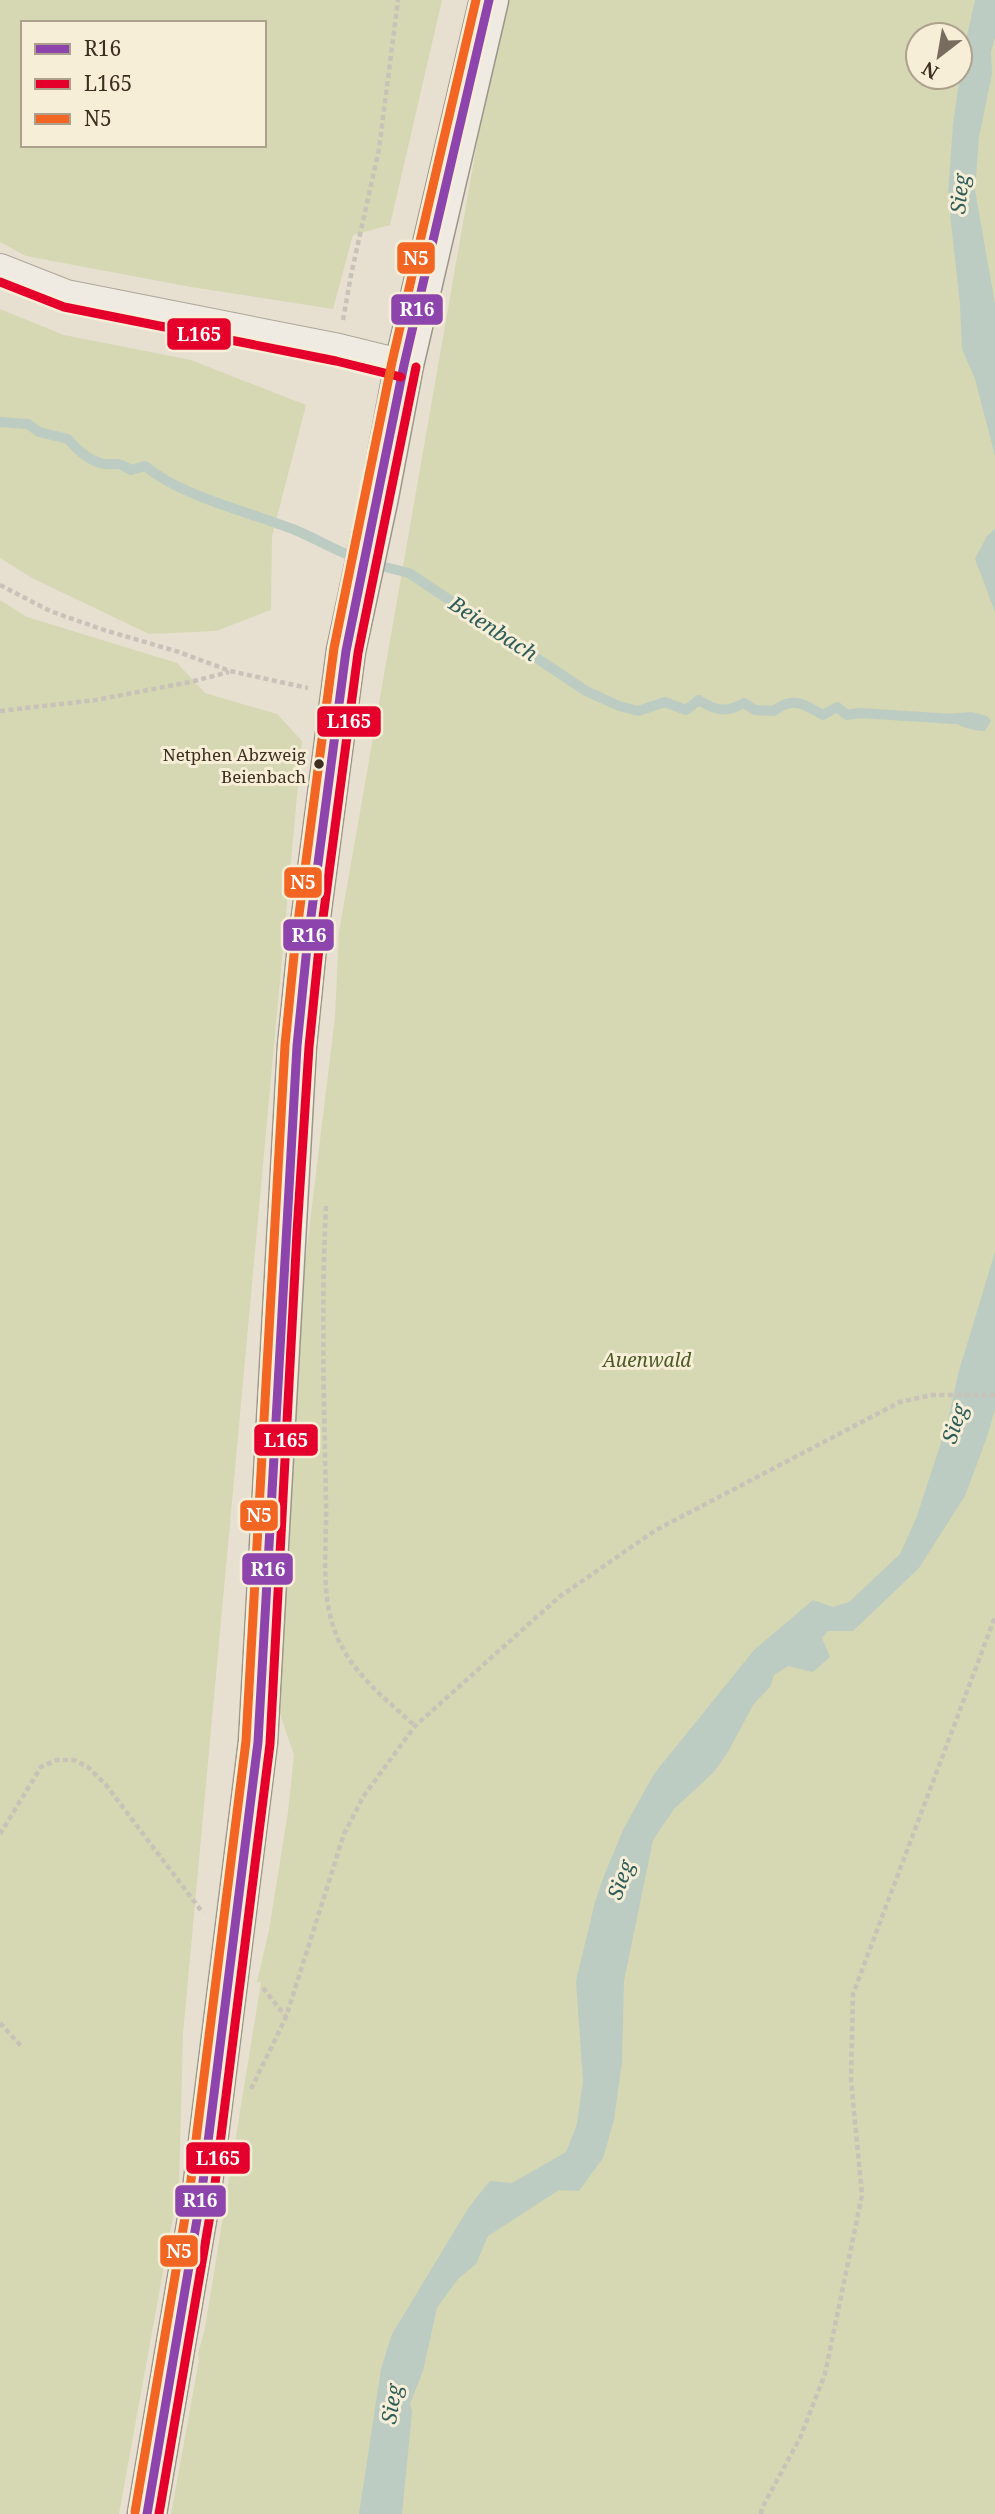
<svg xmlns="http://www.w3.org/2000/svg" width="995" height="2514" font-family="'Noto Serif',serif">
<style>
.green{fill:#d6d7b3;fill-rule:evenodd}
.water{fill:#bcccc2}
.lines{fill:none;stroke-linecap:round;stroke-linejoin:round}
.stream{stroke:#bcccc2;stroke-width:10}
.minor-casing{stroke:#ada599;stroke-width:32}
.secondary-casing{stroke:#9c958a;stroke-width:41}
.path{stroke:#c8c2b9;stroke-width:4.5;stroke-dasharray:5 3.5;stroke-linecap:butt}
.minor{stroke:#efebe3;stroke-width:30}
.secondary{stroke:#efebe3;stroke-width:38}
.bus-1-casing{stroke:#f7eed8;stroke-width:14}
.bus-2-casing{stroke:#f7eed8;stroke-width:14}
.bus-3-casing{stroke:#f7eed8;stroke-width:14}
.bus-1{stroke:#8e44ad;stroke-width:9}
.bus-2{stroke:#e4002b;stroke-width:9}
.bus-3{stroke:#f26522;stroke-width:9}
.bus-dot{fill:#3d2e20;stroke:#f7eed8;stroke-width:2.5}
.labels{text-anchor:middle;stroke-width:6;stroke-linejoin:round;paint-order:stroke}
.bus-label{font-size:17px;fill:#3d2e20;stroke:#f7eed8;text-anchor:end}
.park-label{font-size:19px;font-style:italic;fill:#4d5a26;stroke:#f7eed8}
.water-label{font-size:21px;font-style:italic;fill:#2f5d5a;stroke:#f7eed8}
.line-badge{stroke:#f7eed8;stroke-width:2.5}
.badge-label{font-size:19px;text-anchor:middle;font-weight:bold;fill:#fff}
</style>
<rect width="100%" height="100%" fill="#e7e0d1"/>
<!-- green -->
<path class="green" d="M0 0H442L390 225 353 235 333 309 191 287 26 256 0 242ZM23 23H264V145H23Z
M502 0H995V2514H171L199 2360 198 2354 205 2328 261 1982H257L269 1930 288 1812 294 1755 275 1699 303 1280 335 1017 339 932ZM918 35H960V77H918Z
M0 309 64 335 191 360 306 405 272 536 271 610 216 631 149 634 32 578 0 558Z
M0 600 27 617 177 663 205 693 277 714 302 741 183 2034 179 2184 119 2514H0Z"/>
<!-- water -->
<path class="water" d="M975 0H995V38L991 51 992 74 979 137 975 190 995 304V456L975 379 962 349 960 304 948 195 953 124 963 54Z
M995 529V612L975 559 987 536Z
M971 712 987 716 991 721 985 731C968 731 958 724 942 718L946 714Z
M995 1252V1409L987 1437 965 1496 919 1568 853 1631H828L822 1638 830 1657 813 1672 788 1666 774 1675 770 1687 753 1705 728 1752 713 1773 674 1809 653 1840 624 1981 622 2062 614 2120 603 2158 579 2191 559 2190 488 2236 476 2264 458 2279 437 2308 423 2371 410 2403 412 2412 402 2514H359L381 2369 392 2334 469 2207 490 2181 512 2183 566 2152 577 2124 583 2081 576 1981 595 1902 605 1873 624 1828 654 1774 754 1650 813 1600 833 1607 849 1602 900 1554 917 1516 948 1421 958 1374Z"/>
<g class="lines">
<!-- stream -->
<path class="stream" d="M0 422 28 424 39 432 68 439C76 449 90 462 105 464 120 465 115 461 131 470L145 466C184 498 248 511 295 530 317 539 336 551 359 559
M373 564 409 573 586 691 619 706 638 711 665 702 686 710 699 700C715 711 727 713 744 703L755 710 774 711C793 696 804 704 823 715L837 707 847 715 860 713 953 719"/>
<defs>
<path id="minor" d="M0 269 66 295 339 349 404 365"/>
<path id="secondary" d="M147 2514 202 2190 258 1742 297 1046 307 947 346 651 379 497 404 365 489 0"/>
</defs>
<!-- minor casing -->
<use href="#minor" class="minor-casing"/>
<!-- secondary casing -->
<use href="#secondary" class="secondary-casing"/>
<!-- path -->
<path class="path" d="M343 320 351 275 379 149 398 0
M0 585 50 611 104 630 179 652 230 671 308 688
M0 711 96 700 190 682 229 672
M326 1206C321 1305 324 1404 326 1503 327 1548 319 1597 338 1639 354 1675 387 1700 415 1726
M0 1834 41 1767 57 1760H74L88 1767 106 1785 203 1913
M263 1988 286 2017
M0 2023 22 2047
M251 2089 286 2017 344 1834 363 1797 415 1726 559 1597 656 1530 900 1402 932 1395H995
M761 2514 762 2508 800 2438 825 2374 862 2195 851 2080 853 1994 995 1617"/>
<!-- minor -->
<use href="#minor" class="minor"/>
<!-- secondary -->
<use href="#secondary" class="secondary"/>
<defs>
<path id="bus-1" d="M147 2514 202 2190 258 1742 297 1046 307 947 346 651 404 365 489 0"/>
<path id="bus-2" d="M0 282 64 307 336 361 401 377
M159 2514 214 2192 270 1744 297 1232 309 1047 319 948 358 653 416 367"/>
<path id="bus-3" d="M135 2512 190 2188 246 1741 285 1045 295 945 334 648 392 362 476 0"/>
</defs>
<!-- bus-1 casing -->
<use href="#bus-1" class="bus-1-casing"/>
<!-- bus-2 casing -->
<use href="#bus-2" class="bus-2-casing"/>
<!-- bus-3 casing -->
<use href="#bus-3" class="bus-3-casing"/>
<!-- bus-1 -->
<use href="#bus-1" class="bus-1"/>
<!-- bus-2 -->
<use href="#bus-2" class="bus-2"/>
<!-- bus-3 -->
<use href="#bus-3" class="bus-3"/>
</g>
<!-- markers -->
<circle class="bus-dot" cx="319" cy="764" r="6"/>
<g class="labels">
<!-- bus labels -->
<g class="bus-label">
<text x="306" y="761">Netphen Abzweig<tspan x="306" dy="22">Beienbach</tspan></text>
</g>
<!-- park labels -->
<g class="park-label">
<text x="647" y="1367">Auenwald</text>
</g>
<!-- water labels -->
<g class="water-label">
<text transform="translate(960 194) rotate(-84)" y="7">Sieg</text>
<text transform="translate(493 629) rotate(33)" y="7">Beienbach</text>
<text transform="translate(955 1424) rotate(-72)" y="7">Sieg</text>
<text transform="translate(621 1880) rotate(-70)" y="7">Sieg</text>
<text transform="translate(392 2404) rotate(-81)" y="7">Sieg</text>
</g>
</g>
<g class="line-badge">
<rect x="396" y="241" width="40" height="34" rx="7" fill="#f26522"/>
<rect x="390" y="293" width="54" height="33" rx="7" fill="#8e44ad"/>
<rect x="166" y="317" width="66" height="34" rx="7" fill="#e4002b"/>
<rect x="316" y="705" width="66" height="33" rx="7" fill="#e4002b"/>
<rect x="283" y="866" width="40" height="33" rx="7" fill="#f26522"/>
<rect x="282" y="918" width="53" height="34" rx="7" fill="#8e44ad"/>
<rect x="253" y="1423" width="66" height="34" rx="7" fill="#e4002b"/>
<rect x="239" y="1499" width="40" height="33" rx="7" fill="#f26522"/>
<rect x="241" y="1552" width="53" height="34" rx="7" fill="#8e44ad"/>
<rect x="185" y="2141" width="66" height="34" rx="7" fill="#e4002b"/>
<rect x="174" y="2184" width="53" height="34" rx="7" fill="#8e44ad"/>
<rect x="159" y="2234" width="40" height="34" rx="7" fill="#f26522"/>
</g>
<g class="badge-label">
<text x="416" y="265">N5</text>
<text x="417" y="316">R16</text>
<text x="199" y="341">L165</text>
<text x="349" y="728">L165</text>
<text x="303" y="889">N5</text>
<text x="309" y="942">R16</text>
<text x="286" y="1447">L165</text>
<text x="259" y="1522">N5</text>
<text x="268" y="1576">R16</text>
<text x="218" y="2165">L165</text>
<text x="200" y="2207">R16</text>
<text x="179" y="2258">N5</text>
</g>
<!-- legend -->
<rect x="21" y="21" width="245" height="126" fill="#f7eed8" stroke="#ada18e" stroke-width="2"/>
<rect x="35" y="44" width="35" height="10" fill="#8e44ad" stroke="#ada18e" stroke-width="2"/>
<text x="84" y="56" font-size="21" fill="#3d2e20">R16</text>
<rect x="35" y="79" width="35" height="10" fill="#e4002b" stroke="#ada18e" stroke-width="2"/>
<text x="84" y="91" font-size="21" fill="#3d2e20">L165</text>
<rect x="35" y="114" width="35" height="10" fill="#f26522" stroke="#ada18e" stroke-width="2"/>
<text x="84" y="126" font-size="21" fill="#3d2e20">N5</text>
<!-- north arrow -->
<g transform="translate(939 56) rotate(211)"><circle r="33" fill="#f7eed8" stroke="#ada18e" stroke-width="2"/>
<path d="M0-5L12 26L0 18L-12 26Z" fill="#786c5e"/>
<text y="-10" font-size="19" font-weight="bold" text-anchor="middle" fill="#3d2e20">N</text>
</g>
</svg>
